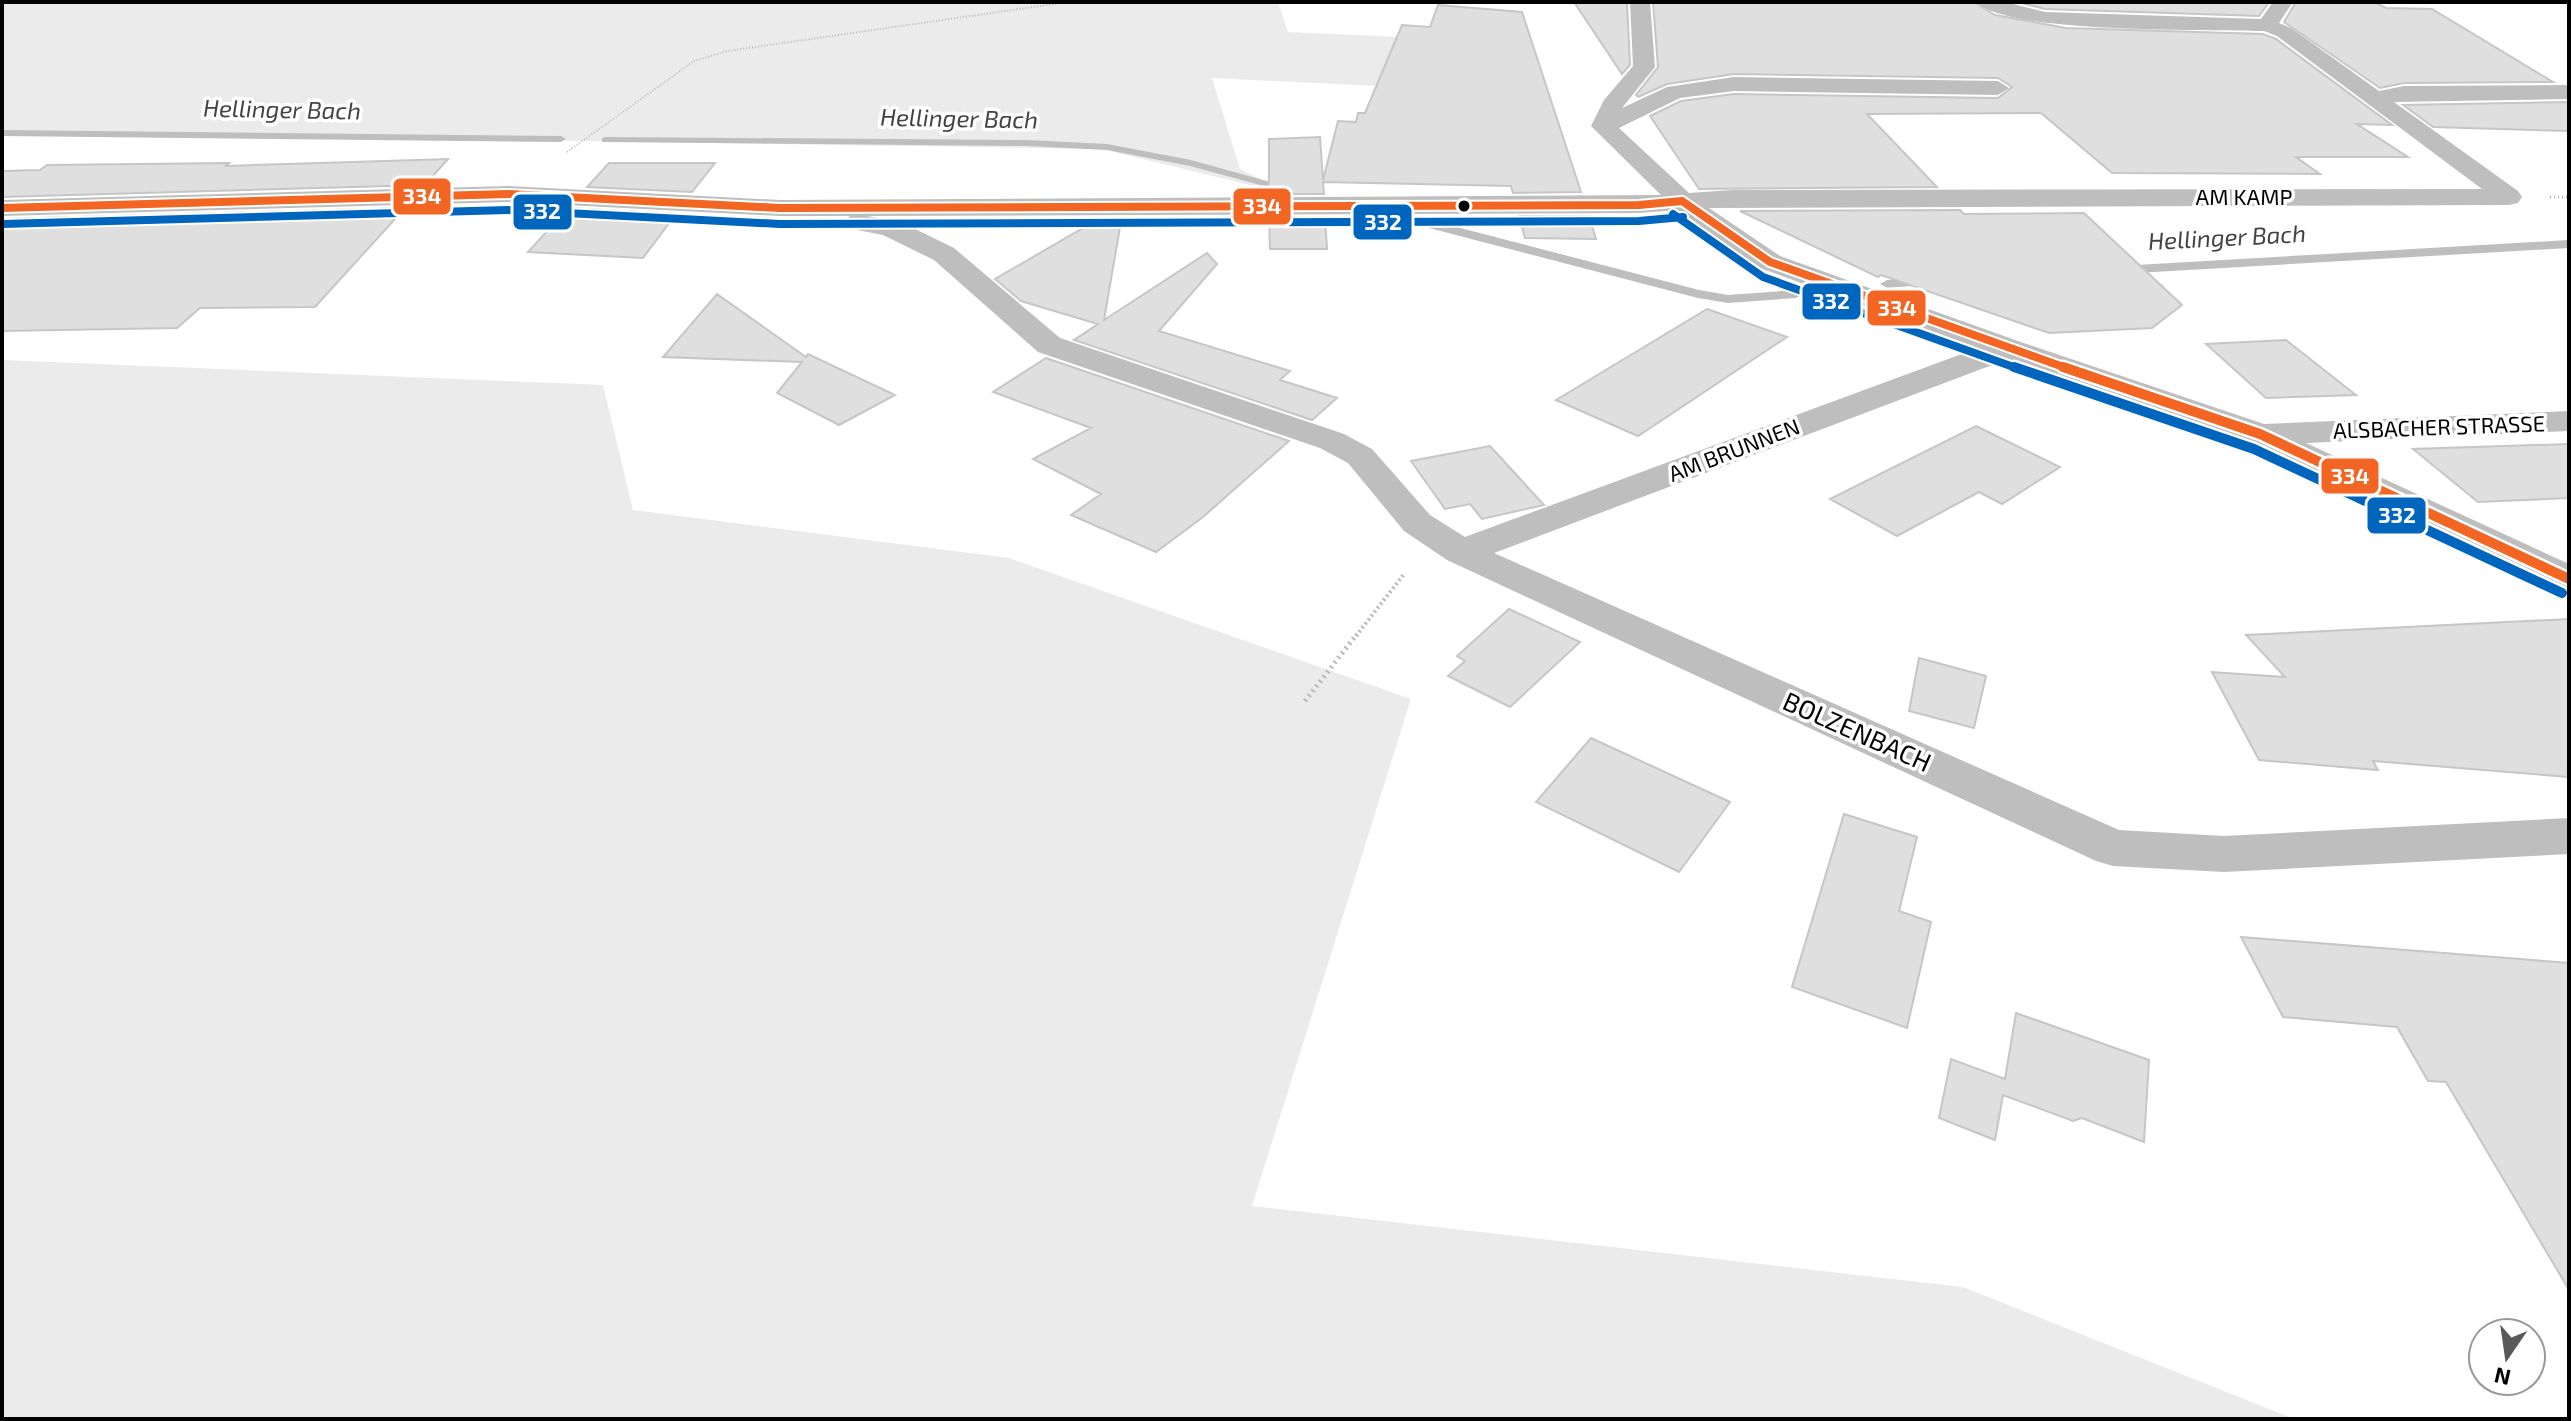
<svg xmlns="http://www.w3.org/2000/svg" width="2571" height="1421" font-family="'Exo 2',sans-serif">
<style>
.green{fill:#ebebeb}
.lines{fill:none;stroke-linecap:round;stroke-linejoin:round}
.stream{fill:#bebebe;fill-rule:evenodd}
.building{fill:#dfdfdf;stroke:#c6c6c6;stroke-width:2}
.path-far3{stroke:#b9b9b9;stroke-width:2;stroke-dasharray:1 2;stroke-linecap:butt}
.path-far2{stroke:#b9b9b9;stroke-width:3;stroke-dasharray:1 3;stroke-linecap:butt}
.path-far1{stroke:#b9b9b9;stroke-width:4;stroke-dasharray:2 3;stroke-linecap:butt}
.path{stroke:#b9b9b9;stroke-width:5;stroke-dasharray:2 4;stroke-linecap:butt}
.minor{fill:#bebebe;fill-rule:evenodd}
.bus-1-far1-casing{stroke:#fff;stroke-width:12}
.bus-1-casing{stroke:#fff;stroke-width:15}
.bus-2-far1-casing{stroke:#fff;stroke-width:12}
.bus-2-casing{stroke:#fff;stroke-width:15}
.bus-1-far1{stroke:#f26522;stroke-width:8}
.bus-1{stroke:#f26522;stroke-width:10}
.bus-2-far1{stroke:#0065bd;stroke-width:8}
.bus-2{stroke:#0065bd;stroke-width:10}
.bus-dot{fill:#000;stroke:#fff;stroke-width:3}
.labels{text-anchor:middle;stroke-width:7;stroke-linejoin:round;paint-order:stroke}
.far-street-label{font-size:22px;fill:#000;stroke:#fff}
.far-water-label{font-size:24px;font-style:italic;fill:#434343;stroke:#fff}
.street-label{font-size:26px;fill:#000;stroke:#fff}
.line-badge{stroke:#fff;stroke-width:3}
.badge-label{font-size:22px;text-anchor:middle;font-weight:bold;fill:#fff}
</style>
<rect width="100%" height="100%" fill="#fff"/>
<!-- green -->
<path class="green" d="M2 2H1278L1288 32 1490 41 1502 92 1212 78 1240 169 1291 195 1102 149 2 132Z
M2 360 603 385 633 510 1009 558 1411 699 1252 1206 1963 1287 2294 1419H2Z"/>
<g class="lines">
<!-- stream -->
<path class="stream" d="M2 130 561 136 566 139 561 142 2 136Z
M606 137 1027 140 1107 144 1191 160 1299 190 1293 194 1190 166 1107 150 1027 146 602 142V138Z
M1387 209 1699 290 1728 295 1796 290 1803 294 1796 298 1728 303 1698 298 1383 216 1381 213Z
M2569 240V248L2119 274 2112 270 2119 266Z
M1931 277 1938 281 1936 284 1887 288 1880 284 1887 280Z"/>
</g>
<!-- building -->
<path class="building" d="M1574 2H1627L1630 65 1622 74Z
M1653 2H1974L1995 15 2066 28 2263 34 2276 39 2392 125 2357 124 2408 157H2296L2320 174 2112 173 2041 113 1867 114 1937 187 1699 189 1650 116 1681 101 1734 94 1998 98 2012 87 1998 78 1734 74 1667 84 1638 97 1636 95 1658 67Z
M2017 2H2269L2259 16 2045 9Z
M2296 2H2374L2386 8 2432 9 2553 82 2404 83 2380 88 2284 22Z
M1438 5 1522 12 1581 192 1513 193 1511 186 1323 182 1324 194H1269V139L1320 137 1323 180 1338 121 1356 122 1358 113H1365L1402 25 1430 27Z
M2569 102V131L2433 127 2403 105Z
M448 159 425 185 2 197V171L40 170 47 165 229 163 226 166Z
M609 163H715L692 192 587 187Z
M405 208 315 307 200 308 177 328 2 331V219Z
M568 208 676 214 643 258 528 252Z
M1960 210 1964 214 2084 213 2182 305 2152 328 2049 333 1881 275 1878 277 1740 211Z
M1519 216H1589L1596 239 1525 238Z
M1269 217H1325L1327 249H1270Z
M1120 227 1104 320 1207 253 1217 264 1159 331 1290 371 1280 380 1337 398 1312 420 1074 340 1098 324 1021 301 995 279 1083 228Z
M717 294 806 357 808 354 895 395 839 425 777 393 802 362 663 357Z
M1707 309 1787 337 1638 436 1556 400Z
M2286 340 2356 395 2266 398 2206 344Z
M1046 358 1289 441 1203 517 1156 552 1071 515 1101 494 1033 459 1091 428 993 392Z
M1976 426 2060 467 2002 504 1979 492 1897 536 1830 499Z
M2569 444V498L2478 502 2413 449Z
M1490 446 1544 505 1482 519 1470 504 1445 509 1411 461Z
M1509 609 1580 642 1510 707 1448 676 1465 661 1457 656Z
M2569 619V777L2373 761 2378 770 2259 760 2212 672 2285 677 2246 635Z
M1919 658 1986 676 1974 728 1909 711Z
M1591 738 1730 802 1679 872 1536 802Z
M1844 814 1917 837 1899 911 1931 922 1907 1028 1792 987Z
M2241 937 2569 963V1290L2446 1082 2428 1081 2397 1027 2283 1017Z
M2016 1013 2149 1060 2144 1142 2082 1118 2073 1121 2003 1095 1995 1140 1939 1118 1951 1059 2005 1079Z"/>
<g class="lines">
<!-- path-far3 -->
<path class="path-far3" d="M567 152 694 61 727 51 1068 2"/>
<!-- path-far2 -->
<path class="path-far2" d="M2550 197H2569"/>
<!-- path-far1 -->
<path class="path-far1" d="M1356 636 1404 574"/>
<!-- path -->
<path class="path" d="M1305 701 1357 634"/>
<!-- minor -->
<path class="minor" d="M1630 2H1650L1655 67 1622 108 1667 87 1734 77 1998 81 2009 88 1998 95 1734 91 1680 98 1619 128 1689 193 1732 190 2482 189 2277 36 2264 31C2213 29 2005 34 1977 2H2005L2045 12 2261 19 2273 2H2293L2279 23 2291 28 2379 91 2404 86 2569 85V99L2394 102 2518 191 2522 197 2518 203 2509 205 1709 208 1780 256 2018 341 2264 424 2569 411V431L2306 443 2569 564V591L2555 587 2248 441 2008 359 1494 553 2119 830 2224 836 2569 818V854L2224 872 2113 866 2096 861 1447 560 1404 531 1348 463 1320 448 1038 352 934 260 883 235 847 228 843 222 850 216H780L508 202 2 216V200L508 186 780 200 1661 195 1591 126 1604 100 1633 66ZM1678 210 1760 268 1978 348 1465 537 1430 515 1372 449 1344 434 1060 338 954 248 901 222 867 216 1639 213Z"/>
<defs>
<path id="bus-1-far1" d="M1682 201 1770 262 2069 369
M2 208 508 194 780 208 1639 205 1682 201"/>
<path id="bus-1" d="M2063 367 2260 434 2569 579"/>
<path id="bus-2-far1" d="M1673 214 1763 277 2019 369
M2 224 508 210 780 224 1639 221 1683 217"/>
<path id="bus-2" d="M2014 367 2254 449 2562 593"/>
</defs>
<!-- bus-1-far1 casing -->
<use href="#bus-1-far1" class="bus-1-far1-casing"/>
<!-- bus-1 casing -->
<use href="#bus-1" class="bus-1-casing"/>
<!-- bus-2-far1 casing -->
<use href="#bus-2-far1" class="bus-2-far1-casing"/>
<!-- bus-2 casing -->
<use href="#bus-2" class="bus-2-casing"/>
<!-- bus-1-far1 -->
<use href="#bus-1-far1" class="bus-1-far1"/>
<!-- bus-1 -->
<use href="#bus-1" class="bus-1"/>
<!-- bus-2-far1 -->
<use href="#bus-2-far1" class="bus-2-far1"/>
<!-- bus-2 -->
<use href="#bus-2" class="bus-2"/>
</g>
<!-- markers -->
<circle class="bus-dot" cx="1464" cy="206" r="7"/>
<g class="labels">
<!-- far-street labels -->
<g class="far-street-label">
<text x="2244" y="205">AM KAMP</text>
<text transform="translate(2439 427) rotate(-2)" y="8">ALSBACHER STRASSE</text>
<text transform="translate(1734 450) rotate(-21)" y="8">AM BRUNNEN</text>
</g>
<!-- far-water labels -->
<g class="far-water-label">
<text transform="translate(282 110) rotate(1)" y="8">Hellinger Bach</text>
<text transform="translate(959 119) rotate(1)" y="8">Hellinger Bach</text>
<text transform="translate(2227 238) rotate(-3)" y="8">Hellinger Bach</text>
</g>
<!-- street labels -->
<g class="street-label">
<text transform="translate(1857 732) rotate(24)" y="9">BOLZENBACH</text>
</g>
</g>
<g class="line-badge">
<rect x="392" y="177" width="60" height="39" rx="8" fill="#f26522"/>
<rect x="1232" y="187" width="60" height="39" rx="8" fill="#f26522"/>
<rect x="512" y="193" width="61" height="38" rx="8" fill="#0065bd"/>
<rect x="1352" y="203" width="61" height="38" rx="8" fill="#0065bd"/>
<rect x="1801" y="282" width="61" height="39" rx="8" fill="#0065bd"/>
<rect x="1866" y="289" width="61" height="38" rx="8" fill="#f26522"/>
<rect x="2320" y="457" width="60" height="38" rx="8" fill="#f26522"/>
<rect x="2366" y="496" width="61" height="39" rx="8" fill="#0065bd"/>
</g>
<g class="badge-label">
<text x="422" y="204">334</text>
<text x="1262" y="214">334</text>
<text x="542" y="219">332</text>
<text x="1383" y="230">332</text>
<text x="1831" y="309">332</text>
<text x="1897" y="316">334</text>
<text x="2350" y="484">334</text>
<text x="2397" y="523">332</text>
</g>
<!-- border -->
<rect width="2571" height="1421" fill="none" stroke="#000000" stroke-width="8"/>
<!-- north arrow -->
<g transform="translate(2507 1357) rotate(193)"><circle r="38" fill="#ffffff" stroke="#999999" stroke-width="2"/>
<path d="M0-6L14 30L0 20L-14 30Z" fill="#595959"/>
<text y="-12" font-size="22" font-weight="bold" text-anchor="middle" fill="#000000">N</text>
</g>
</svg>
